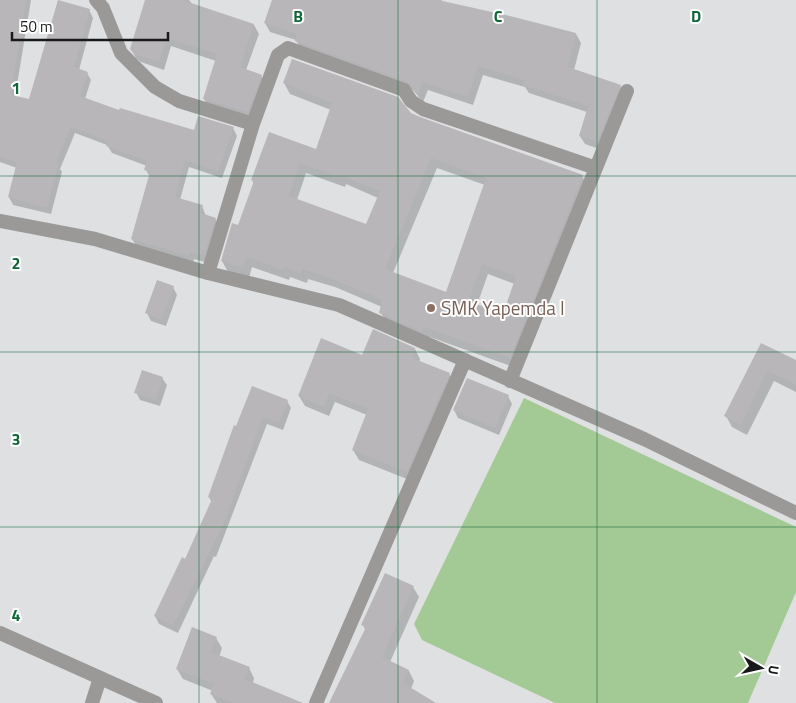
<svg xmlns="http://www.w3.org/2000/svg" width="796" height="703" font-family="'Titillium Web',sans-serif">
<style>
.green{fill:#a3ca95}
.shadow{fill:#0003;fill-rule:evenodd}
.building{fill:#b8b6b8;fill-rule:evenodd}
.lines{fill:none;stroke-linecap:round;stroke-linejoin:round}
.minor{stroke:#9a9998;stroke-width:14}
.tertiary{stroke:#9a9998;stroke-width:14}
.grid{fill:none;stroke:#0f6738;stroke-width:1;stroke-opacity:0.55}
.education-dot{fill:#8d6e63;stroke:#fff;stroke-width:2}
.labels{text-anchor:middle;stroke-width:4;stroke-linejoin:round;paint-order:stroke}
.education-label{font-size:19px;fill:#785e54;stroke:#fff;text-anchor:start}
.grid-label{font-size:16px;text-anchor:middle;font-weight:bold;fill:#0f6738;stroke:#fff;stroke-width:4;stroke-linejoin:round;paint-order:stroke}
</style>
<rect width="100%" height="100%" fill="#dee0e2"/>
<!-- green -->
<path class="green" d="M524 398 796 527V592L748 703H555L422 640 414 624Z"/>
<!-- shadow -->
<path class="shadow" d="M0 0H31L15 97 30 100 58 1 89 10 93 18 79 70 87 73 91 80 85 99 120 112 195 131 233 128 237 136 222 178 189 167 180 200 202 206 206 216 215 219 219 226 208 263 194 259 193 263 137 247 132 239 150 177 146 170 147 166 112 153 107 145 75 133 60 169 62 172 51 214 13 205 9 197 17 168 0 162Z
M151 0H189L193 5 254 25 259 34 246 70 261 76 266 84 253 120 209 108 204 99 216 61 171 46 164 70 141 62 136 58 131 49Z
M273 0H441L443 2 576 34 581 43 574 70 620 86 625 94 602 150 585 144 580 136 587 112 529 93 525 87 483 75 473 105 428 90 423 102 413 90 301 50 296 40 270 32 265 23Z
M284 83 410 114 582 176 588 187 516 368 430 337 428 342 387 324 381 313 382 307 335 287 308 279 307 283 290 277 289 280 252 267 249 278 228 272 222 261 233 225 239 226 254 184 252 180 317 150 331 110 290 94ZM437 168 485 185 446 293 393 273ZM306 173 345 187 346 184 378 198 367 226 297 200ZM488 274 515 284 504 315 477 305Z
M173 287 177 295 166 326 151 321 147 313Z
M761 344 796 361V392L774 381 747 435 732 427 726 416Z
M415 349 420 359 419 362 449 374 455 384 412 481 359 460 353 450 367 415 335 402 329 416 305 406 299 396 363 356Z
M162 378 167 385 160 406 140 400 136 392Z
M508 396 512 404 499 435 458 418 454 410Z
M287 401 291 408 283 430 267 424 216 557 214 556 178 633 159 624 155 616 186 561 212 503 209 497 237 427Z
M413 587 419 597 390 662 409 671 414 681 411 689 433 703H330L366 631 363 625Z
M216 638 222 648 219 657 249 668 254 678 253 683 300 703H217L211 694 213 691 183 679 177 669Z"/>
<!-- building -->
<path class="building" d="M0 0H26L11 95 29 99 58 0 90 9 74 67 88 72 80 96 119 110 120 108 194 130 198 116 234 127 218 172 185 160 175 197 203 205 201 213 216 218 204 256 190 252 189 256 131 239 150 172 144 170 147 161 106 146 108 141 71 127 56 163H59L47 208 8 197 17 162 0 157Z
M145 0H182L254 24 240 67 262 75 248 112 203 99 217 54 166 38 159 62 134 54 130 49Z
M272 0H438L510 16 576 33 568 67 621 85 597 142 579 136 588 106 523 85 524 80 478 66 468 97 423 82 418 95 407 82 295 41 297 34 264 23Z
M292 59 398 97 411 113 420 117 583 175 510 358 424 327 422 332 379 313 382 300 328 277 302 269 301 273 284 267 283 270 247 257 243 268 221 261 232 223 238 225 254 181 251 180 269 132 316 149 332 103 283 83ZM431 158 486 178 446 292 385 269ZM300 163 339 177 340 175 380 191 366 224 289 196ZM482 264 516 276 503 314 469 301Z
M157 280 174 286 162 320 145 313Z
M373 329 415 348 412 358 450 373 407 472 352 450 368 409 329 393 324 407 298 396 321 338 362 355Z
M761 343 796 360V384L767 371 741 425 724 416Z
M142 370 163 377 156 400 134 393Z
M467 378 509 395 495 428 453 410Z
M252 386 288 400 279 423 263 417 223 525 173 626 154 616 182 557 185 559 212 499 208 497 234 425 236 426Z
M385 573 414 586 382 657 409 670 403 683 436 703H329L366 627 361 625Z
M192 627 217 637 211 652 250 667 245 679 303 703H233L210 694 214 684 176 669Z"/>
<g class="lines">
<!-- minor -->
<path class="minor" d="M96 0 103 8 121 53 155 87 179 101 253 124
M0 221 95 239 208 273 339 305 644 439 796 513
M208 273 253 124 278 55 288 48 404 90 411 101 423 109 596 168
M510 381 627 91
M92 703 100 678
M316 703 465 360"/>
<!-- tertiary -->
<path class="tertiary" d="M0 633 156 703"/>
</g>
<!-- grid -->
<path class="grid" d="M199 0V703M398 0V703M597 0V703M0 176H796M0 352H796M0 527H796"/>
<!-- markers -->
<circle class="education-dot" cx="431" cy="308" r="5"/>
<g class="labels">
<!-- education labels -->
<g class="education-label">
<text x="441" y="315">SMK Yapemda I</text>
</g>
</g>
<g class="grid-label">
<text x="298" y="22">B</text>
<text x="498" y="22">C</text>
<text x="696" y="22">D</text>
<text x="16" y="94">1</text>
<text x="16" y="269">2</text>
<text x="16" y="445">3</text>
<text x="16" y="621">4</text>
</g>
<!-- north arrow -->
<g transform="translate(761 668) rotate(99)" stroke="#ffffff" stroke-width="4" paint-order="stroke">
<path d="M0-4L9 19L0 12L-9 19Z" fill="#18191a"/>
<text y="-8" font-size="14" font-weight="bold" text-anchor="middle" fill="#18191a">U</text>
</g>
<!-- scale -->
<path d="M12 32v8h156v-8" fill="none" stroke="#18191a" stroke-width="2.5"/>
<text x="20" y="32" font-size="15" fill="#18191a" stroke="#ffffff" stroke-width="4" paint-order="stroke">50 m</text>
</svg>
